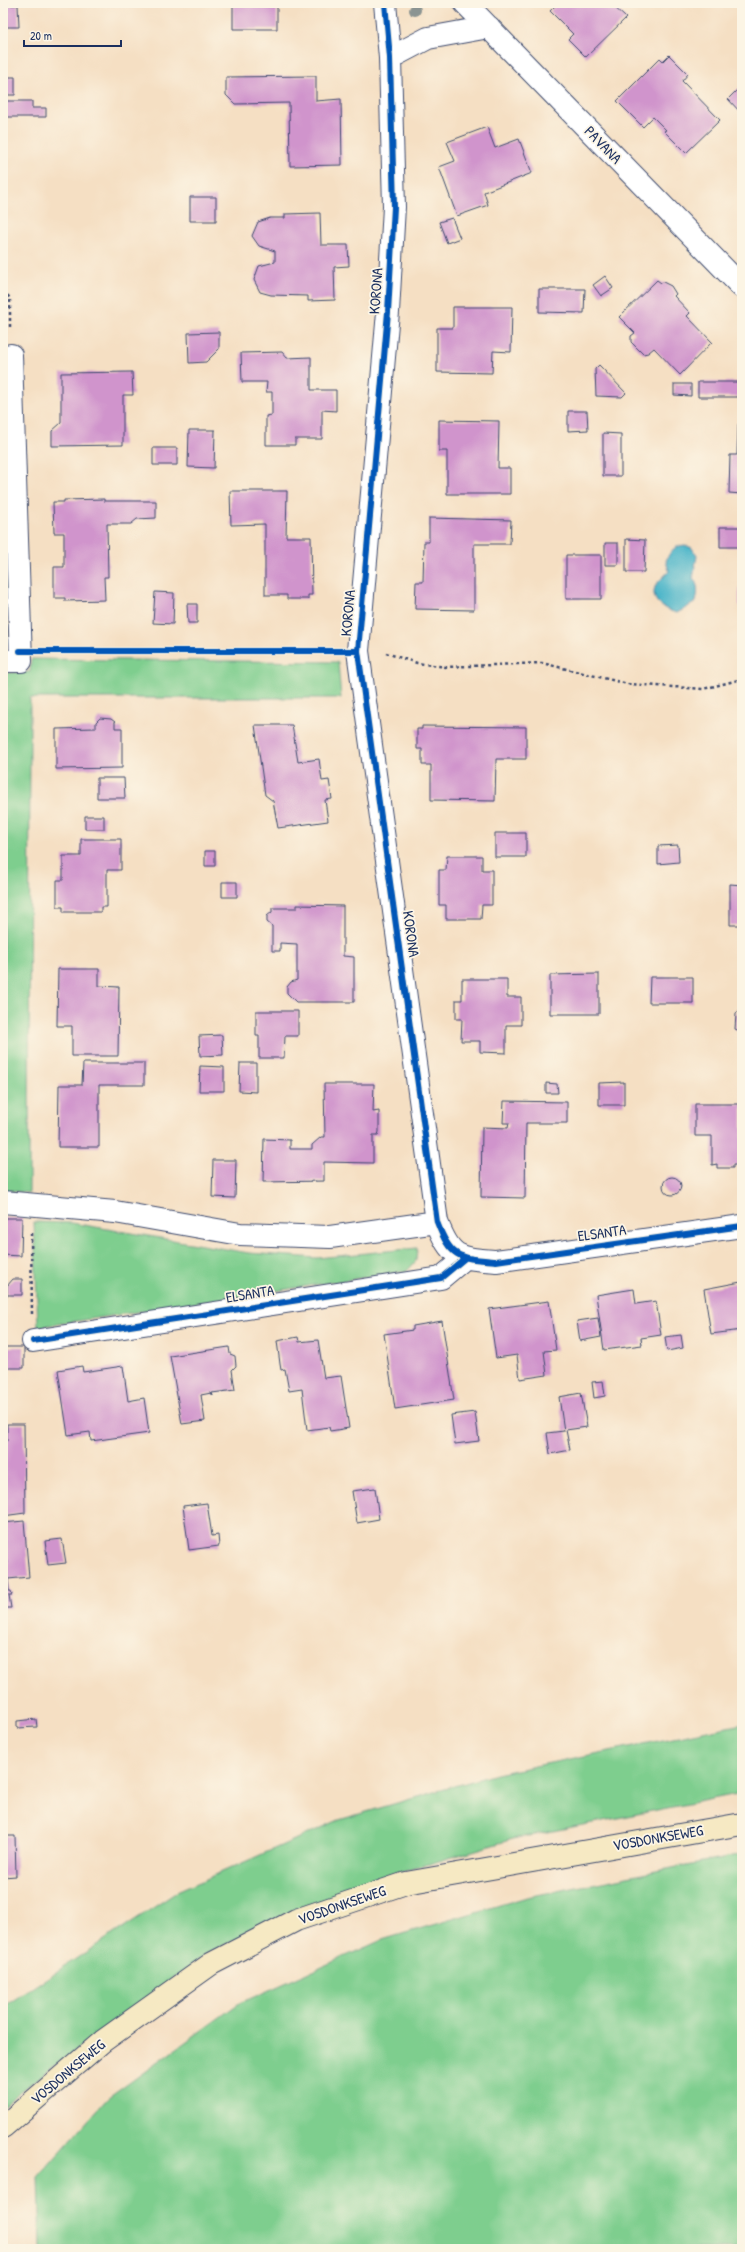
<svg xmlns="http://www.w3.org/2000/svg" width="745" height="2252" font-family="'Patrick Hand',sans-serif">
<style>
.green{fill:#7ece8e;stroke:#4c7e76}
.forest{fill:#66b179;stroke:#40706c}
.water{fill:#4cb5c9;stroke:#347294}
.building{fill:#d094cc}
.lines{fill:none;stroke-linecap:round;stroke-linejoin:round}
.street-casing{stroke:#3c496d;stroke-width:24}
.secondary-casing{stroke:#3c496d;stroke-width:24}
.path{stroke:#3c496d;stroke-width:2.5;stroke-dasharray:3 3;stroke-linecap:butt}
.street{stroke:#fff;stroke-width:22}
.secondary{stroke:#f6e9c3;stroke-width:22}
.cycleway-casing{stroke:#fcf5e5;stroke-width:8}
.cycleway{stroke:#0057b8;stroke-width:6}
.tree{fill:#8b9492}
.labels{text-anchor:middle;stroke-width:3.5;stroke-linejoin:round;paint-order:stroke}
.street-label{font-size:15px;fill:#1b2f5e;stroke:#fcf5e5}
</style>
<rect width="100%" height="100%" fill="#fcf5e5"/>
<filter id="ink" filterUnits="userSpaceOnUse"><feTurbulence type="fractalNoise" baseFrequency=".025" numOctaves="2"/><feDisplacementMap in="SourceGraphic" scale="8" xChannelSelector="R" yChannelSelector="G"/><feConvolveMatrix kernelMatrix="1 2 1 2 8 2 1 2 1" color-interpolation-filters="sRGB"/></filter>
<filter id="wash" filterUnits="userSpaceOnUse"><feTurbulence type="fractalNoise" baseFrequency=".012" numOctaves="4" result="noise"/><feDisplacementMap in="SourceGraphic" scale="16" xChannelSelector="R" yChannelSelector="G"/><feGaussianBlur stdDeviation="0.9" result="paint"/><feColorMatrix in="noise" values="0 0 0 0 0 0 0 0 0 0 0 0 0 0 0 0 0 1.4 0 .05"/><feComposite in="paint" operator="in"/></filter>
<g filter="url(#wash)">
<rect width="100%" height="100%" fill="#f5dfc3"/>
<!-- green -->
<path class="green" d="M31 659 338 662 341 698H30L29 1193 3 1190V673L30 672Z
M34 1222 72 1223 249 1253 317 1258 417 1248 416 1261 407 1271 38 1327Z
M742 1724V1793L513 1839 362 1884 209 1952 19 2092 3 2109V2007L177 1892 339 1820 496 1774Z
M742 1854V2249H40L38 2177 107 2099 238 2004 382 1940 527 1897Z"/>
<!-- forest -->
<path class="forest" d="M3 466 9 645H3Z"/>
<!-- water -->
<path class="water" d="M685 545 692 548 697 556 693 578C699 586 698 592 696 602L677 613C665 610 648 601 656 585 659 580 665 576 669 571L666 561C670 551 674 546 685 545Z"/>
<g id="blocks">
<!-- building -->
<path class="building" d="M288 3H334V6H288Z
M558 3H610L626 18 586 57 568 39 573 34 550 11Z
M3 5H18L19 27H3Z
M233 5H277V29H233Z
M669 55 688 74 682 81 720 120 686 153 664 131 666 130 653 117 643 127 617 101 660 58 663 61Z
M316 76V101L341 99 342 165 290 166 289 103 235 104 226 95V77Z
M3 77H15V95H3Z
M742 85V114L728 99Z
M3 101H32V108H46V117H3Z
M487 127 495 148 519 139 532 173 484 192 488 205 457 216 439 167 455 161 447 142Z
M190 197H216V221H190Z
M320 213 321 245H348L349 266 334 267 335 300 308 301V296L271 295 260 292 254 280 259 266 275 262V251L259 246 252 236 258 222 270 218H285V214Z
M452 218 460 238 447 243 439 222Z
M605 276 613 288 601 296 593 285Z
M657 280 661 283 663 282 671 286 676 294 674 296 690 313 687 316 712 342 680 375 654 348 648 353 643 354 631 342V336L635 333 619 317Z
M539 289H585L584 313 539 312Z
M453 307H512L511 352 493 351 492 373 437 372V328H453Z
M219 332V349L206 362 189 363 188 333Z
M282 352 287 358 311 357V390H336V411L322 410V439H295V445H266V416L272 415V392H266L267 382H242L241 353Z
M599 365 626 393 622 397 596 396 595 369Z
M132 372 133 395H123V445L52 446V431L61 423V373Z
M698 382H738V397H698Z
M674 384H691V396L674 395Z
M568 411H587L588 430 568 431Z
M439 420 499 421 498 468H510V494H447V451H439Z
M738 424H742V494L729 493 730 455H737Z
M189 430H215L214 468 188 467Z
M603 433 621 434V476H603Z
M153 448H177V465H153Z
M230 491H287L286 537H311L312 595H308V599H287V595H265V524L231 525Z
M104 499V501H156V518L137 519 131 524H107L108 577H104L105 600 65 601V598H54V567H64V533H54L53 502H64V500Z
M429 518 511 520 510 544H474V610L415 609 416 582H423L424 542H429Z
M720 527H742V547H720Z
M626 539 645 540 644 572H626Z
M605 543H618V565H605Z
M566 555H601V599H566Z
M739 587H742V607H739Z
M155 592 174 593 173 624 153 623Z
M187 604H197V623H188Z
M100 718 111 719 115 722V728H122V768L56 769V729L96 728V722Z
M255 725H292L298 762 319 759 322 781 329 780 332 799 325 800 328 821 278 828 273 801 265 795Z
M422 726 526 727V759H496L495 801 431 800V765H422V749H417V729H422Z
M97 778H124L125 798H97Z
M85 816H104V829H85Z
M495 833H526V857H495Z
M81 839H121V870H107V907H101V912H63V907H57V880H63V856H81Z
M678 845 679 862 658 864V846Z
M205 851H215V866H205Z
M447 856H482V870H492V905H482L481 919H446V905H439V870H446Z
M222 882H237V897H222Z
M730 884 742 885V925H730Z
M297 905 343 906V956L354 957V1002H296L287 993V987L291 982 297 980V944L280 943V951H272V926L267 922V916L272 912V908H297Z
M58 969H99V986L119 987 118 1056H72V1026H57Z
M599 974V1014H550V975Z
M650 977H693V1003H649Z
M462 979H507V997H521V1025H506V1053L480 1052V1041H461L462 1019H456V1000H462Z
M739 1010H742V1032L735 1029 736 1014Z
M256 1011H298V1036H285L284 1058H259V1036H256Z
M222 1035 223 1055 200 1056 199 1036Z
M83 1063H144V1085H99V1147H58L59 1085H82Z
M240 1063H256V1092L239 1091Z
M200 1066 224 1067V1091H199Z
M624 1082V1105H599V1083Z
M546 1083 557 1084 558 1093H546Z
M324 1084H374L373 1112 379 1111V1132L378 1135H373V1163L324 1162V1181L263 1182 264 1139 290 1140V1149H312V1145L321 1137H325Z
M504 1101 567 1102V1123H526L525 1198 481 1197 482 1127 508 1128 509 1123H503Z
M695 1104H742V1165H733V1168H717V1164L712 1165V1136H695Z
M213 1160H236L235 1198 212 1197Z
M663 1186a9 9 0 1 1 18 0a9 9 0 1 1-18 0Z
M3 1218H22L21 1256 3 1255Z
M13 1279H22V1295H7V1286Z
M741 1282 742 1330 711 1334 704 1289Z
M634 1289 636 1304 656 1301 661 1335 641 1338 642 1345 604 1350 596 1295Z
M549 1301 556 1350 544 1351 547 1375 520 1379 517 1355 496 1358 489 1309Z
M598 1318 601 1337 580 1341 577 1321Z
M442 1321 454 1400 395 1409 384 1334 413 1330V1326Z
M681 1335 683 1348 667 1351 665 1337Z
M298 1337 299 1342 318 1340 324 1378 341 1376 349 1428 330 1431 329 1427 307 1430 302 1389 289 1391 285 1369 281 1370 280 1364 277 1341Z
M3 1347H24V1368H3Z
M229 1347 230 1354 235 1356 236 1366 232 1370 235 1390 212 1393 213 1396 211 1393 201 1395 205 1421 182 1424 170 1356Z
M82 1366 83 1372 123 1366 128 1401 144 1398 149 1433 91 1441 90 1432 68 1435 58 1370Z
M603 1381 605 1396 594 1398 592 1382Z
M581 1393 587 1427 566 1430 570 1450 550 1454 547 1433 564 1431 559 1397Z
M475 1412 479 1441 455 1444 451 1415Z
M7 1424H24L25 1513 3 1516V1441H7Z
M742 1447V1468H741L738 1448Z
M375 1488 379 1519 357 1523 352 1491Z
M207 1503 212 1536 218 1535 219 1546 189 1550 183 1506Z
M24 1521 29 1577 8 1579 9 1591H11L12 1595H9L11 1608H3V1565L7 1564 6 1557 3 1558V1523Z
M62 1539 66 1563 48 1565 45 1541Z
M36 1719 37 1727 17 1728V1721Z
M3 1836H15L16 1876 3 1877Z"/>
</g>
</g>
<g filter="url(#ink)">
<use href="#blocks" fill-opacity="0" stroke="#3c496d" stroke-width="1"/>
<g class="lines">
<defs>
<path id="street" d="M385 3 390 58 394 207 388 312 358 651 437 1222C451 1259 459 1258 496 1261L742 1226
M465 3 742 287
M390 58 428 38 489 27
M3 661H21L11 355
M3 1202 115 1212 240 1234 330 1237 437 1222
M33 1341 441 1278 465 1258"/>
<path id="secondary" d="M3 2127 103 2041 211 1964 296 1920 406 1883 742 1824"/>
</defs>
<!-- street casing -->
<use href="#street" class="street-casing"/>
<!-- secondary casing -->
<use href="#secondary" class="secondary-casing"/>
<!-- path -->
<path class="path" d="M3 291 10 298V328
M386 653 417 663 446 667 542 663 628 684 703 689 742 679
M31 1233 32 1314"/>
<!-- street -->
<use href="#street" class="street"/>
<!-- secondary -->
<use href="#secondary" class="secondary"/>
<defs>
<path id="cycleway" d="M385 3 390 58 394 207 388 312 358 651 437 1222C451 1259 459 1258 496 1261L742 1226
M20 651H358
M33 1341 441 1278 465 1258"/>
</defs>
<!-- cycleway casing -->
<use href="#cycleway" class="cycleway-casing"/>
<!-- cycleway -->
<use href="#cycleway" class="cycleway"/>
</g>
<!-- trees -->
<circle class="tree" cx="415" cy="10" r="6"/>
</g>
<g class="labels">
<!-- street labels -->
<g class="street-label">
<text transform="translate(603 145) rotate(46)" y="5">PAVANA</text>
<text transform="translate(376 291) rotate(-86)" y="5">KORONA</text>
<text transform="translate(348 613) rotate(-85)" y="5">KORONA</text>
<text transform="translate(411 934) rotate(82)" y="5">KORONA</text>
<text transform="translate(602 1233) rotate(-8)" y="5">ELSANTA</text>
<text transform="translate(250 1294) rotate(-9)" y="5">ELSANTA</text>
<text transform="translate(658 1838) rotate(-10)" y="5">VOSDONKSEWEG</text>
<text transform="translate(342 1905) rotate(-19)" y="5">VOSDONKSEWEG</text>
<text transform="translate(68 2072) rotate(-40)" y="5">VOSDONKSEWEG</text>
</g>
</g>
<!-- margin -->
<rect width="745" height="2252" fill="none" stroke="#fcf5e5" stroke-width="16"/>
<!-- scale -->
<path d="M24 40v6h97v-6" fill="none" stroke="#1b2f5e" stroke-width="2"/>
<text x="30" y="40" font-size="12" fill="#1b2f5e" stroke="#fcf5e5" stroke-width="3" paint-order="stroke">20 m</text>
</svg>
